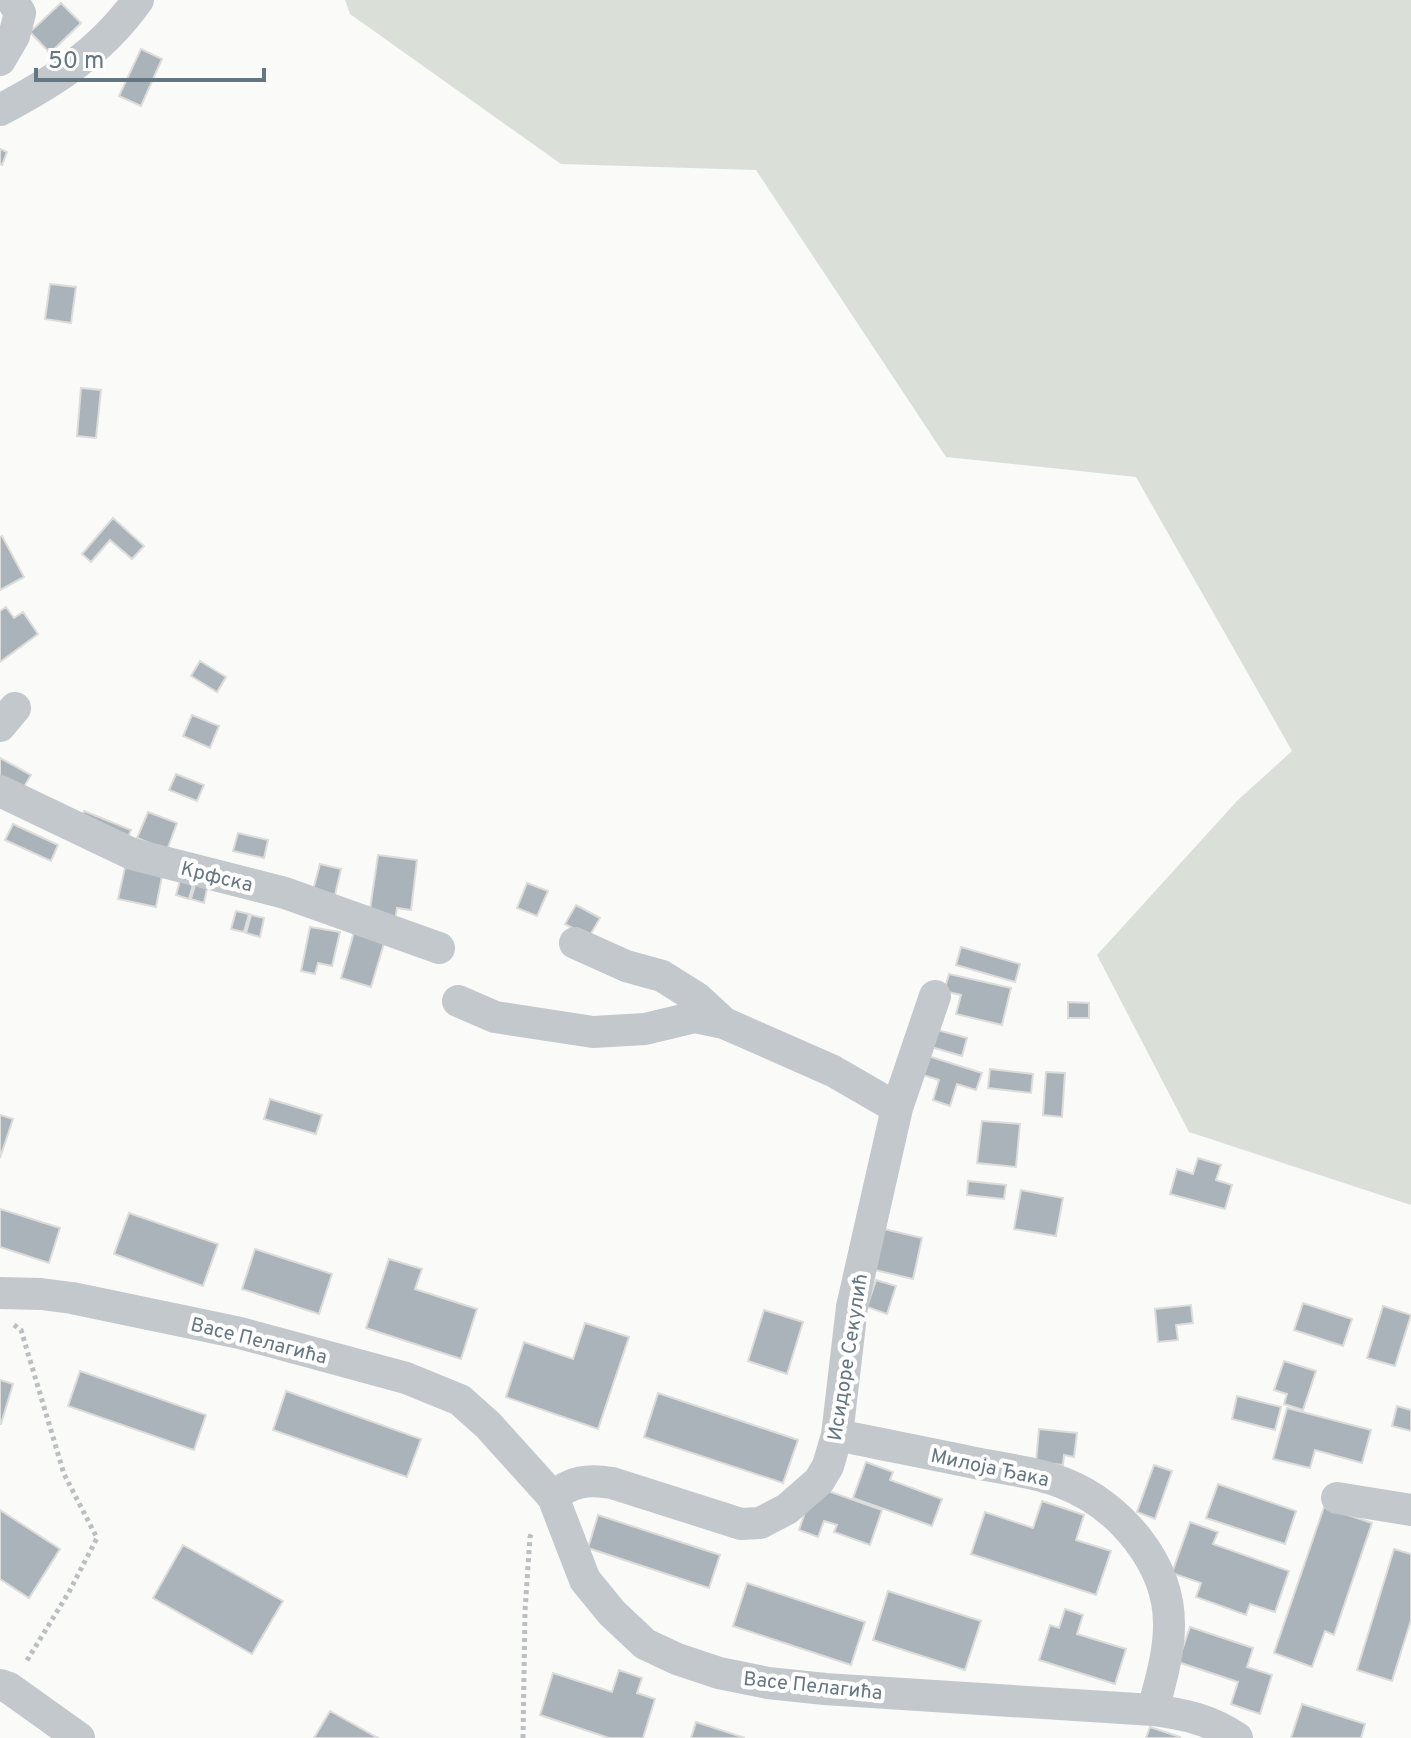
<svg xmlns="http://www.w3.org/2000/svg" width="1411" height="1738" font-family="Overpass,sans-serif">
<style>
.green{fill:#dadfd7}
.building{fill:#aab3b9;stroke:#dcdcda;stroke-width:2}
.lines{fill:none;stroke-linecap:round;stroke-linejoin:round}
.path{stroke:#bbbfc2;stroke-width:5;stroke-dasharray:4 4;stroke-linecap:butt}
.minor{stroke:#c3c8cc;stroke-width:32}
.labels{text-anchor:middle;stroke-width:8;stroke-linejoin:round;paint-order:stroke}
.street-label{font-size:20px;fill:#657683;stroke:#fff}
</style>
<rect width="100%" height="100%" fill="#fafaf8"/>
<!-- green -->
<path class="green" d="M345 0H1411V1205L1189 1132 1097 955 1237 801 1292 751 1136 477 946 457 756 170 561 164 350 14Z"/>
<!-- building -->
<path class="building" d="M61 3 81 23 50 53 30 32Z
M141 49 162 59 141 106 119 96Z
M0 149 7 152 2 165 0 164Z
M50 284 76 287 71 323 45 319Z
M81 388 101 390 96 438 77 436Z
M113 518 144 546 132 559 110 540 91 562 82 554Z
M2 536 24 577 0 590V537Z
M6 607 14 618 23 612 38 634 0 662V611Z
M200 661 226 677 217 692 191 676Z
M192 715 219 726 210 748 183 736Z
M0 758 31 775 22 790 0 778Z
M176 774 204 785 197 801 169 790Z
M84 811 131 830 124 847 78 827Z
M148 812 177 823 167 850 137 838Z
M13 824 58 845 51 861 5 840Z
M238 833 268 840 264 858 233 851Z
M378 855 417 860 411 910 397 908 395 920 369 916Z
M126 863 163 871 156 907 118 899Z
M320 864 341 869 335 895 313 890Z
M181 877 194 881 189 899 176 895Z
M196 881 208 884 204 903 191 899Z
M527 883 548 891 537 916 517 908Z
M576 905 600 918 589 937 565 924Z
M236 911 249 914 244 932 231 929Z
M251 915 264 918 260 937 246 933Z
M310 927 340 932 332 966 318 963 315 974 301 971Z
M354 932 385 940 371 987 341 978Z
M961 947 1020 964 1015 982 956 965Z
M949 974 1011 988 1002 1025 956 1014 961 995 944 991Z
M1068 1002 1089 1003V1018H1068Z
M934 1029 967 1038 962 1056 928 1046Z
M925 1055 982 1073 976 1090 957 1084 950 1106 933 1100 939 1080 920 1074Z
M990 1069 1033 1074 1031 1093 988 1088Z
M1046 1072 1065 1073 1062 1117 1043 1115Z
M270 1099 322 1115 316 1134 264 1119Z
M0 1115 13 1119 0 1158Z
M982 1121 1020 1124 1016 1167 977 1163Z
M1198 1158 1221 1165 1216 1180 1232 1185 1225 1209 1170 1194 1177 1169 1193 1174Z
M968 1181 1006 1185 1004 1199 967 1195Z
M1021 1190 1063 1198 1056 1236 1014 1229Z
M0 1209 60 1228 49 1263 0 1247Z
M129 1213 218 1244 203 1286 114 1254Z
M884 1229 922 1238 913 1279 875 1270Z
M255 1249 332 1274 319 1314 242 1289Z
M389 1259 422 1269 415 1289 477 1309 461 1359 366 1328Z
M876 1280 896 1286 887 1314 867 1307Z
M1303 1303 1352 1319 1343 1346 1294 1330Z
M1191 1305 1193 1323 1176 1325 1178 1340 1158 1342 1155 1309Z
M1383 1306 1411 1315 1395 1366 1367 1358Z
M764 1310 803 1322 787 1374 748 1361Z
M585 1323 629 1337 598 1429 506 1397 524 1342 573 1359Z
M1284 1361 1316 1371 1303 1410 1284 1404 1287 1394 1274 1390Z
M80 1371 206 1415 194 1450 68 1406Z
M0 1380 13 1384 1 1424H0Z
M286 1391 421 1439 407 1477 273 1430Z
M658 1393 798 1440 783 1483 644 1437Z
M1237 1396 1281 1407 1275 1430 1232 1419Z
M1397 1406 1411 1410V1431L1392 1426Z
M1287 1408 1371 1430 1362 1463 1315 1450 1310 1468 1273 1459Z
M1039 1429 1077 1433 1074 1457 1064 1455 1063 1465 1036 1462Z
M866 1462 893 1472 890 1480 942 1499 932 1526 853 1498Z
M1154 1465 1172 1471 1155 1519 1137 1512Z
M1218 1484 1296 1511 1285 1544 1206 1518Z
M814 1486 882 1510 870 1545 834 1532 837 1525 824 1521 818 1537 799 1530Z
M1042 1501 1084 1515 1076 1540 1111 1551 1096 1595 971 1554 985 1512 1033 1528Z
M1324 1507 1372 1523 1334 1635 1325 1631 1312 1667 1274 1653Z
M0 1510 60 1549 29 1598 0 1579Z
M598 1515 720 1555 709 1588 588 1548Z
M1190 1522 1218 1532 1213 1544 1289 1571 1275 1612 1250 1604 1246 1615 1196 1597 1201 1583 1172 1573Z
M183 1545 283 1601 252 1654 153 1598Z
M1394 1549 1411 1554V1620L1392 1681 1357 1670Z
M747 1583 865 1622 851 1665 733 1626Z
M888 1591 981 1621 965 1670 873 1640Z
M1065 1609 1083 1615 1077 1634 1126 1649 1115 1684 1039 1660 1050 1625 1059 1628Z
M1190 1627 1253 1648 1247 1667 1272 1675 1260 1714 1231 1704 1238 1682 1178 1662Z
M619 1670 642 1678 637 1693 655 1699 643 1738H609L540 1715 553 1673 612 1692Z
M1302 1704 1365 1724 1361 1738H1291Z
M330 1711 378 1738H314Z
M696 1722 745 1738H691Z
M1150 1727 1180 1737 1179 1738H1146Z"/>
<g class="lines">
<!-- path -->
<path class="path" d="M14 1325 21 1330 64 1474 97 1538 69 1592 26 1662
M523 1738 525 1611 530 1537 532 1532"/>
<!-- minor -->
<path class="minor" d="M0 60 14 36 20 13 12 0
M0 110C55 81 101 52 138 0
M0 726 15 708
M0 791 132 854 285 893 439 948
M575 943 626 966 662 976 697 998 724 1023
M458 1001 495 1017 593 1032 645 1029 695 1017 724 1023 833 1071 897 1108
M0 1293 41 1294 72 1298 240 1333 406 1378 460 1400 488 1425 553 1497 585 1580 612 1613 645 1644 677 1659 719 1673 768 1683 825 1689 1153 1710C1184 1714 1211 1720 1237 1738
M837 1435C885 1445 933 1454 980 1464 1008 1469 1037 1473 1063 1483 1120 1505 1170 1564 1169 1626 1169 1654 1160 1683 1153 1710
M553 1497C571 1481 588 1479 612 1483L741 1524 760 1523 787 1509 819 1481 828 1466 837 1435 852 1307 897 1108 935 996
M1337 1498 1411 1510
M0 1685 9 1688 79 1738"/>
</g>
<g class="labels">
<!-- street labels -->
<g class="street-label">
<text transform="translate(217 876) rotate(14)" y="7">Крфска</text>
<text transform="translate(259 1340) rotate(14)" y="7">Васе Пелагића</text>
<text transform="translate(847 1357) rotate(-81)" y="7">Исидоре Секулић</text>
<text transform="translate(990 1467) rotate(12)" y="7">Милоја Ђака</text>
<text transform="translate(813 1685) rotate(6)" y="7">Васе Пелагића</text>
</g>
</g>
<!-- scale -->
<path d="M36 68v12h228v-12" fill="none" stroke="#657683" stroke-width="4"/>
<text x="48" y="68" font-size="24" fill="#657683" stroke="#ffffff" stroke-width="6" paint-order="stroke">50 m</text>
</svg>
